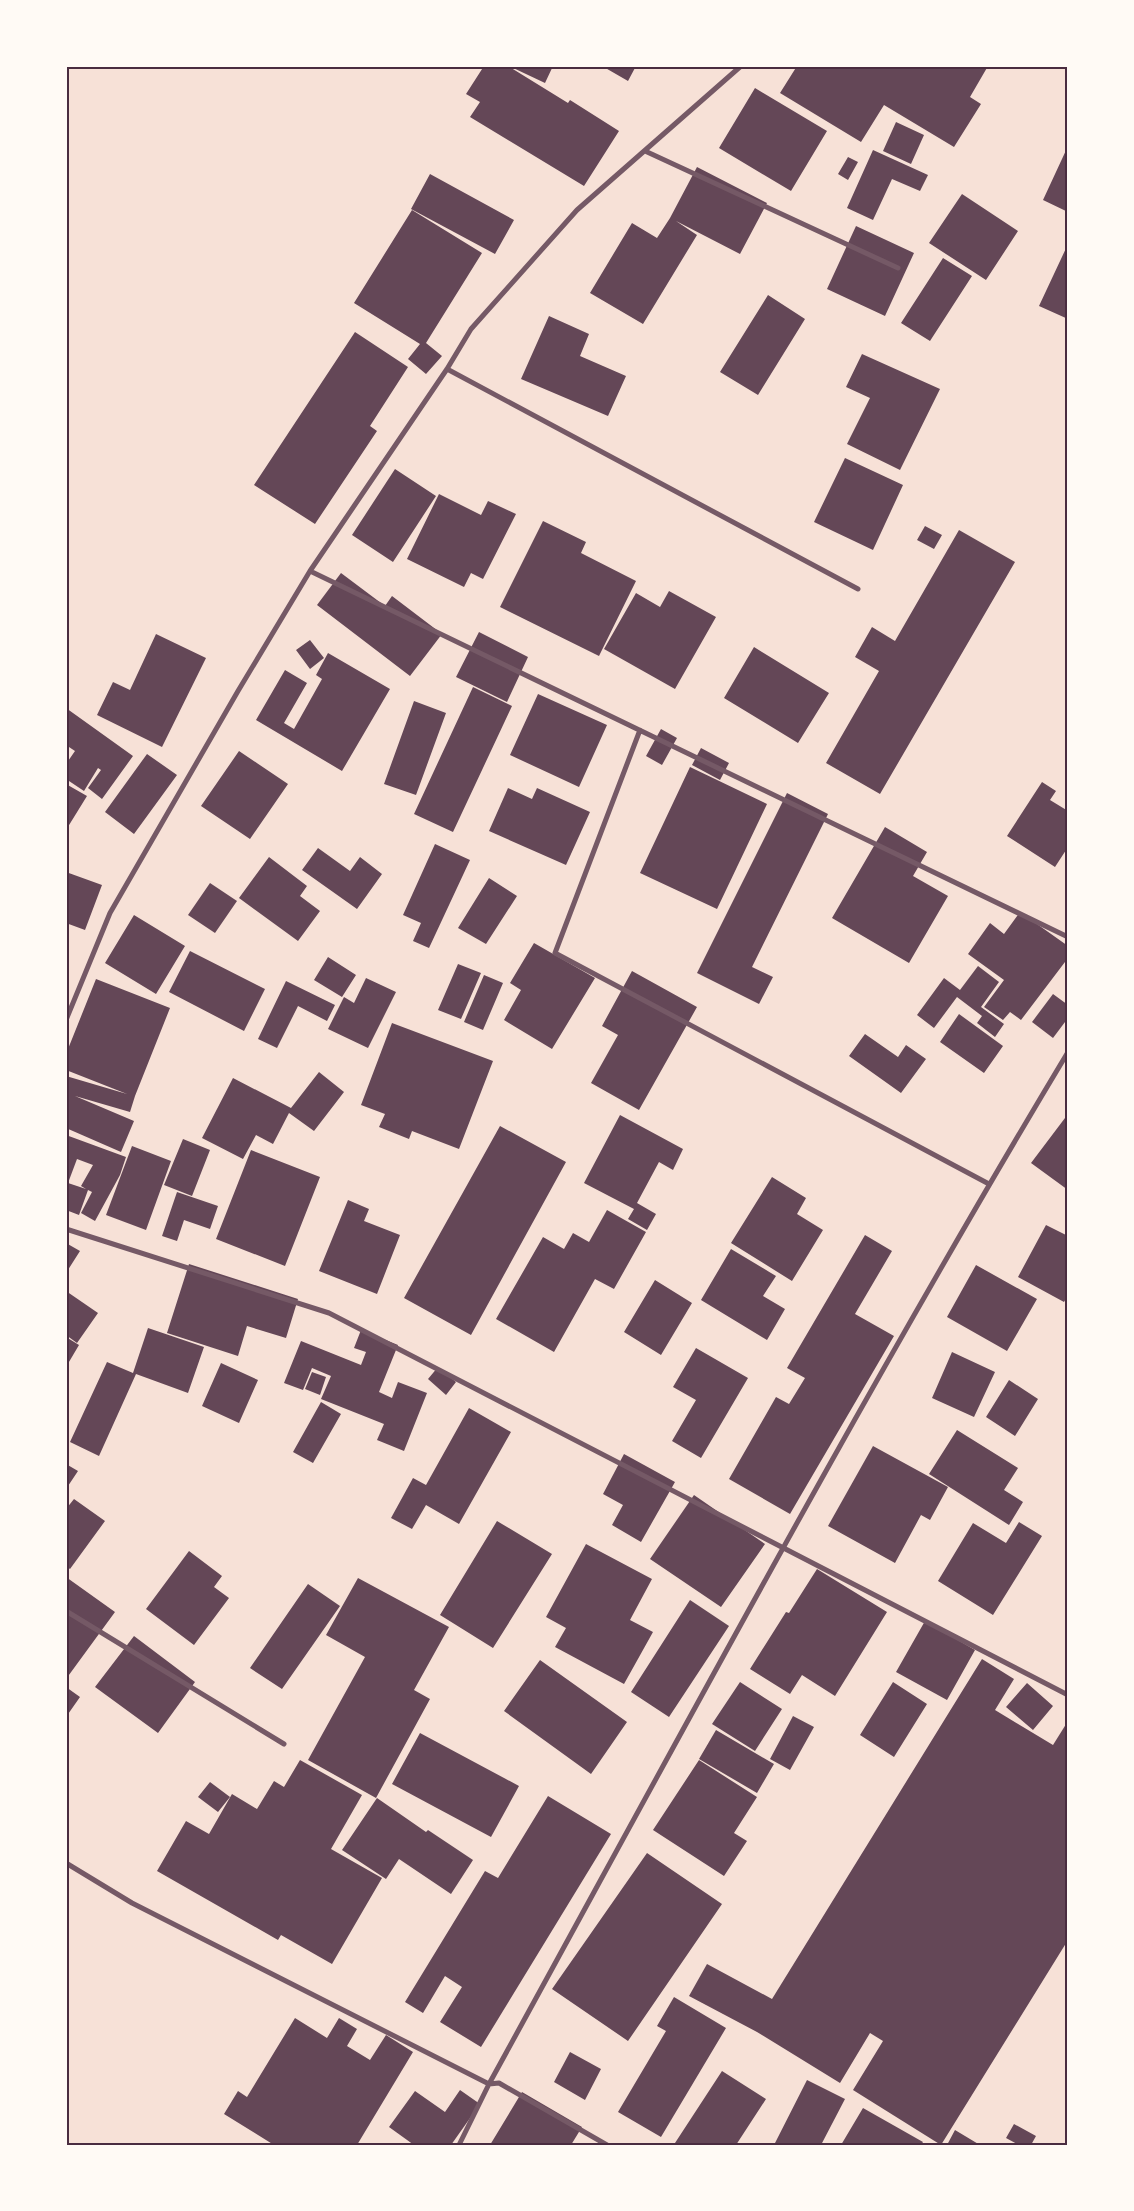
<svg xmlns="http://www.w3.org/2000/svg" width="1134" height="2211" font-family="Jost,sans-serif">
<style>
.building{fill:#644757;fill-rule:evenodd}
.lines{fill:none;stroke-linecap:round;stroke-linejoin:round}
.minor{stroke:#755966;stroke-width:5}
.neatline{fill:none;stroke:#4a2c40;stroke-width:2}
</style>
<rect width="100%" height="100%" fill="#f7e1d7"/>
<!-- building -->
<path class="building" d="M484 66H508L568 103 570 100 619 131 584 186 470 117 480 102 466 94Z
M509 66H553L545 83Z
M602 66H636L628 81Z
M797 66H988L970 97 981 104 954 147 884 105 861 142 780 93Z
M755 88 827 131 791 191 719 148Z
M896 122 924 135 911 164 883 151Z
M1068 146V212L1043 200Z
M873 150 928 175 920 191 892 179 873 220 847 208Z
M848 157 858 162 848 180 838 174Z
M697 167 767 203 740 254 676 221 697 235 643 324 590 293 632 223 657 238 670 218Z
M430 174 514 220 495 254 411 209Z
M962 194 1018 231 986 280 929 243Z
M412 210 482 253 426 343 442 356 426 374 408 359 420 344 354 303Z
M856 226 914 253 885 316 827 289Z
M1068 244V319L1039 306Z
M943 258 972 276 930 341 901 323Z
M768 295 805 319 758 395 720 372Z
M549 316 589 334 580 356 626 376 608 416 521 379Z
M355 332 408 367 370 426 377 431 315 524 254 485Z
M862 354 940 389 900 470 847 444 870 398 846 387Z
M845 458 903 485 873 550 814 522Z
M395 469 436 496 393 562 352 535Z
M439 494 481 515 488 501 516 514 483 579 471 573 464 587 407 559Z
M543 521 586 542 581 553 636 581 599 656 500 607Z
M925 526 942 535 934 549 917 540Z
M959 530 1015 562 880 794 826 763 879 671 855 657 872 627 895 641Z
M341 573 385 606 392 596 442 634 410 676 317 605Z
M669 591 716 617 675 689 604 649 636 593 660 607Z
M479 632 528 657 507 702 456 677Z
M156 634 206 658 162 747 97 715 113 682 130 690Z
M310 640 324 658 310 669 296 650Z
M754 647 829 693 798 743 724 698Z
M328 653 390 689 342 771 256 720 285 670 307 683 284 723 294 729 322 679 316 675Z
M473 687 512 706 453 832 414 814Z
M538 694 607 725 579 787 510 755Z
M414 701 446 713 416 795 384 784Z
M66 708 133 756 102 799 88 788 101 770 98 768 84 791 66 779V764L75 751 66 745Z
M661 729 677 738 662 765 646 756Z
M701 748 729 763 720 780 692 765Z
M239 751 288 784 250 839 201 806Z
M147 754 177 775 134 834 105 812Z
M690 767 767 804 717 909 640 873Z
M1042 782 1056 791 1050 800 1068 811V847L1055 867 1007 836Z
M66 784 87 796 66 830Z
M508 788 532 799 537 788 590 812 566 865 489 831Z
M787 793 828 814 752 967 773 977 759 1004 697 973Z
M885 827 927 852 913 876 948 896 909 963 832 918Z
M435 844 470 860 429 948 413 941 421 923 403 915Z
M318 848 350 871 360 857 382 874 357 909 302 870Z
M269 857 307 886 300 896 320 911 298 941 239 898Z
M66 872 102 885 85 930 66 923Z
M489 878 517 896 486 944 458 928Z
M210 883 237 901 215 933 188 915Z
M1020 912 1068 946V958L1021 1020 1010 1012 1003 1020 984 1007 1004 980 968 954 990 923 1004 934Z
M134 915 185 946 156 994 105 963Z
M534 943 595 978 552 1049 504 1020 521 990 510 983Z
M190 951 265 989 244 1031 169 992Z
M328 957 356 975 342 997 314 980Z
M458 964 481 973 461 1019 438 1010Z
M978 966 999 982 981 1007 1004 1024 995 1037 977 1023 982 1016 957 997 934 1028 917 1015 944 978 960 990Z
M632 971 697 1007 639 1110 591 1083 618 1035 602 1026Z
M484 975 503 983 483 1030 464 1022Z
M366 978 396 992 368 1048 328 1029 344 997 354 1003Z
M96 979 170 1008 135 1096 130 1112 75 1096 134 1121 121 1152 66 1128V1076L127 1094 66 1070V1054Z
M286 981 335 1005 327 1021 298 1006 277 1048 258 1039Z
M1053 994 1068 1005V1018L1053 1038 1032 1022Z
M959 1014 1003 1046 984 1073 940 1042Z
M392 1023 493 1061 459 1149 412 1131 409 1139 379 1127 385 1114 361 1105Z
M865 1034 898 1057 906 1045 926 1059 901 1093 849 1056Z
M319 1072 344 1092 314 1131 289 1113 273 1144 256 1135 243 1159 202 1138 233 1078 291 1108Z
M1068 1114V1190L1031 1163Z
M620 1115 683 1149 673 1170 659 1162 637 1203 656 1214 647 1230 628 1219 634 1209 584 1183Z
M500 1126 566 1162 471 1335 404 1298Z
M66 1135 126 1157 120 1175 95 1221 81 1213 92 1192 88 1190 79 1215 66 1210ZM77 1159 93 1165 81 1186 86 1189 68 1183Z
M183 1139 210 1150 192 1196 164 1185Z
M132 1146 171 1161 146 1230 106 1215Z
M251 1150 320 1177 285 1266 216 1239Z
M772 1177 806 1198 797 1214 823 1230 792 1281 731 1243Z
M177 1192 218 1206 210 1229 184 1220 177 1241 162 1236Z
M348 1200 369 1209 364 1221 400 1235 377 1294 319 1271Z
M607 1210 646 1232 614 1289 595 1279 554 1352 496 1319 543 1237 564 1249 573 1233 589 1242Z
M1046 1225 1068 1236V1295L1064 1302 1018 1277Z
M865 1235 892 1251 855 1314 894 1336 790 1514 729 1479 776 1397 789 1404 805 1378 787 1368Z
M66 1243 80 1251 66 1273Z
M731 1249 776 1276 763 1296 785 1309 767 1340 701 1300Z
M189 1264 298 1299 286 1338 247 1326 238 1356 167 1333Z
M976 1265 1037 1299 1007 1351 947 1317Z
M655 1280 692 1303 661 1355 624 1332Z
M66 1291 98 1313 77 1343 66 1335Z
M148 1328 204 1347 188 1393 136 1374 99 1456 70 1442 107 1362 133 1373Z
M361 1330 398 1345 379 1392 392 1398 398 1382 427 1393 404 1451 377 1440 384 1424 321 1399 331 1376 312 1368 303 1390 284 1383 301 1341 361 1365 366 1352 354 1348Z
M66 1337 79 1345 66 1367Z
M696 1348 748 1378 701 1458 672 1441 696 1400 673 1387Z
M952 1352 995 1372 974 1417 932 1398Z
M221 1363 258 1380 239 1423 202 1406Z
M438 1367 456 1382 446 1395 428 1379Z
M312 1372 326 1377 320 1395 305 1389Z
M1009 1380 1038 1399 1015 1436 986 1417Z
M321 1402 341 1414 313 1463 293 1452Z
M469 1408 511 1432 459 1524 426 1505 412 1529 391 1518 413 1478 426 1485Z
M957 1430 1018 1468 1004 1490 1023 1502 1009 1525 929 1474Z
M873 1446 948 1487 930 1520 921 1515 895 1563 828 1526Z
M624 1454 675 1482 641 1542 612 1525 623 1505 603 1494Z
M66 1464 78 1471 66 1489Z
M694 1495 765 1544 721 1607 650 1559Z
M74 1499 105 1521 70 1569 66 1566V1509Z
M497 1521 552 1554 493 1648 440 1615Z
M1019 1522 1042 1536 993 1615 938 1581 973 1523 1006 1543Z
M586 1544 652 1579 630 1620 653 1632 624 1684 555 1647 566 1628 546 1617Z
M189 1551 222 1576 214 1587 229 1598 194 1645 146 1609Z
M817 1569 887 1612 835 1696 802 1675 790 1694 750 1669 786 1612 789 1613Z
M66 1577 115 1612 66 1679Z
M358 1578 449 1627 414 1690 430 1699 376 1798 308 1760 365 1657 326 1635Z
M308 1584 340 1606 282 1689 250 1668Z
M690 1600 729 1626 669 1717 631 1692Z
M925 1621 975 1650 947 1700 896 1672Z
M134 1636 195 1682 158 1733 95 1687Z
M982 1659 1014 1679 995 1710 1053 1745 1068 1721V1940L941 2145 853 2090 883 2041 870 2033 840 2083 757 2032 689 1996 707 1964 772 1999Z
M540 1660 627 1722 591 1774 504 1711Z
M740 1682 782 1709 755 1751 712 1724Z
M893 1682 927 1704 894 1757 860 1735Z
M1027 1683 1053 1706 1033 1730 1006 1707Z
M66 1687 80 1697 66 1717Z
M793 1716 814 1727 790 1770 770 1759Z
M716 1730 774 1764 757 1793 699 1759Z
M420 1733 519 1786 491 1837 392 1784Z
M300 1760 362 1795 331 1849 382 1878 332 1964 281 1935 278 1940 157 1871 186 1821 209 1834 232 1794 257 1809 274 1781 284 1787Z
M699 1760 757 1797 734 1833 747 1841 724 1876 653 1830Z
M210 1782 230 1797 218 1812 198 1797Z
M548 1796 611 1834 481 2047 440 2022 462 1987 445 1976 423 2013 405 2002 485 1871 498 1878Z
M377 1798 426 1832 428 1830 473 1860 451 1894 399 1859 386 1879 342 1850Z
M647 1853 722 1904 628 2041 552 1989Z
M674 1997 726 2028 661 2137 618 2112 666 2031 657 2026Z
M295 2018 327 2038 339 2018 357 2029 347 2046 370 2060 386 2035 413 2052 357 2145H274L224 2114 238 2091 247 2097Z
M570 2052 601 2069 585 2100 554 2082Z
M722 2071 766 2099 736 2145H677L675 2143Z
M807 2080 845 2099 821 2145H774Z
M460 2090 480 2104 451 2145H414L389 2127 415 2091 445 2112Z
M522 2092 582 2127 571 2145H490Z
M863 2108 923 2142 921 2145H841Z
M1014 2124 1036 2136 1031 2145H1019L1006 2138Z
M955 2130 980 2145H947Z"/>
<g class="lines">
<!-- minor -->
<path class="minor" d="M645 151 898 268
M447 369 858 589
M310 571 1068 937
M640 730 555 953 989 1184
M66 1020 110 913 238 691 310 571 447 369 471 329 577 210 741 66
M66 1229 329 1313 1068 1695
M66 1611 284 1744
M66 1863 132 1903 489 2084 499 2083 607 2145
M459 2145 489 2084C679 1738 865 1390 1068 1052"/>
</g>
<!-- border -->
<rect width="1134" height="2211" fill="none" stroke="#fffaf5" stroke-width="135"/>
<rect x="68" y="68" width="998" height="2076" class="neatline"/>
</svg>
